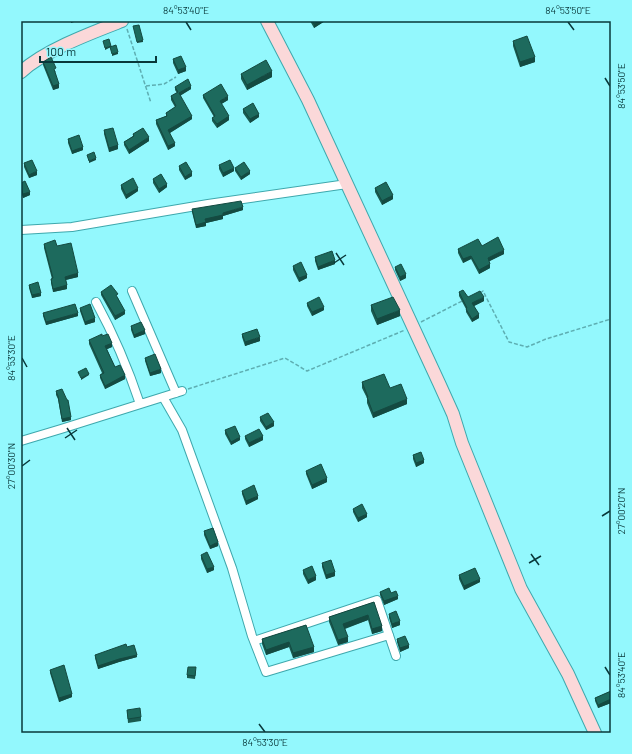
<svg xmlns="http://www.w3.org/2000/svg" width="632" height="754" font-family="Barlow,sans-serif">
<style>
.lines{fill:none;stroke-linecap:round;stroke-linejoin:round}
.street-casing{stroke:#3ea8ad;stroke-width:10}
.secondary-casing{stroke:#3ea8ad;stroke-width:14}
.path{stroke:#5eaeb2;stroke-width:1.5;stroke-dasharray:4 2;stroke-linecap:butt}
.street{stroke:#fff;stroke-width:8}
.secondary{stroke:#fbd8d9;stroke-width:12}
.wall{fill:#195b50}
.shaded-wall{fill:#144a41}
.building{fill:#1d6a5d;stroke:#144a41}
.ticks{fill:none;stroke:#09383a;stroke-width:1.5}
.neatline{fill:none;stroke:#09383a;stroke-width:1.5}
.ticks-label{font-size:10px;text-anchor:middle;fill:#09383a}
</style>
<rect width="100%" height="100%" fill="#93f8fd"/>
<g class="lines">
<defs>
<path id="street" d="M21 230 72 227 208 204 347 184
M132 291 176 393
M96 302C114 335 128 368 140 404
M163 397 182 430 232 568 252 636 266 672 389 635
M21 441 61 429 182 391
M254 641 377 600 396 656"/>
<path id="secondary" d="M267 21 308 100 439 383 453 414 462 443 521 589 568 674 595 733
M21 72C45 50 91 33 122 21"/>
</defs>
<!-- street casing -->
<use href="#street" class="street-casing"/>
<!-- secondary casing -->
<use href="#secondary" class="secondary-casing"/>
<!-- path -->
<path class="path" d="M127 29 151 103
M146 86 164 84 176 77
M480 293 483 291 509 342 527 347 546 339 611 319
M421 322 464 300
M188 389 285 358 307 371 405 330"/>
<!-- street -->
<use href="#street" class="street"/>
<!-- secondary -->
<use href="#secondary" class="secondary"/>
</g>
<!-- wall -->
<path class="wall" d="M310 21H325L314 28Z
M513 41 535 62 520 67 513 46Z
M173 59 186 71 178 74 173 63Z
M43 62 56 72H55L59 88 53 90 43 65Z
M241 74 272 77 247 90 241 79Z
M175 87 191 89 180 96 192 119 170 133 175 146 168 150 156 124V120L166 116V113L175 107 171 100V96L177 93 175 90Z
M203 95 228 100 221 104 229 120 217 128 212 121V118L214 117 203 98Z
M243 109 259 117 250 123 243 113Z
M104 130 118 149 109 152 104 134Z
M133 134 149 141 129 154 124 145V142L133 136Z
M68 139 83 150 72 154 68 143Z
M24 163 37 175 29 178 24 167Z
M219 165 234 171 223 177 219 169Z
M179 166 192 176 185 180 179 170Z
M235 168 250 174 241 180 235 171Z
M153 179 167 187 159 193 153 183Z
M21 183 30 195 23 198 21 192Z
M121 185 138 191 126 199 121 189Z
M375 188 393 199 382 205 375 192Z
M192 209 243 210 223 216V219L206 223V226L196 228 192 212Z
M44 244 78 277 66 280 67 289 53 292 51 283V279H52L44 248Z
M482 246 504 254 489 261 490 268 479 274 471 259 463 263 458 253V249Z
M315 257 335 264 318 270 315 261Z
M293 266 307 278 299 282 293 270Z
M395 267 406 278 400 281 395 270Z
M29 285 41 296 32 298 29 288Z
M101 292 118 298 125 314 115 320 101 295Z
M459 292 468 297 484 301 474 306 479 318 472 322 466 312V309L459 296Z
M307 303 324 310 312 316 307 306Z
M371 305 400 316 377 325 371 311Z
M80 308 95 322 85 325 80 311Z
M43 313 78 316 46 325 43 316Z
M131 326 145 334 134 338 131 330Z
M242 334 260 341 245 346 242 337Z
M102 336 112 347 107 349 115 367 125 379 105 389 100 378V375L102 373 89 344V340Z
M145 358 161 373 150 376 145 361Z
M362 382 390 388 407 404 373 418 367 403V398L362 388Z
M56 391 71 420 62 422 58 399 56 395Z
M260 417 274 426 266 430 260 421Z
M225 430 240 440 231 445 225 434Z
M245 436 263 440 249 447 245 439Z
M413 455 424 463 416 467 413 459Z
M306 471 327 482 312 489 306 474Z
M242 491 258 499 246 505 242 494Z
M353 509 367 517 358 522 353 512Z
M204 531 218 546 210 549 204 535Z
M201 555 214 570 207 573 201 559Z
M322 563 335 576 326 579 322 567Z
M303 570 316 580 308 584 303 574Z
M459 575 480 582 464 590 459 579Z
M380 592 391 593 398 599 384 605 380 595Z
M374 602 382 631 372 634 368 620 345 629 348 642 338 645 329 622V617Z
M389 614 400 625 392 628 389 618Z
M306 625 314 652 293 658 289 647 266 655 262 644V639Z
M397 639 409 648 400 652 397 642Z
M127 647 137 657 119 662 98 669 95 658V655Z
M50 670 72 697 59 702 50 673Z
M196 671 195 679 187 678V675Z
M611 691V703L598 708 595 701V698Z
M127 710 141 717V721L128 723Z"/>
<!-- shaded-wall -->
<path class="shaded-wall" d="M71 21H77L71 23Z
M319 21H325L314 28V24Z
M143 40V42L137 43V42Z
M111 46V47L105 50V48Z
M118 52V54L112 56V54Z
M535 57V62L520 67V62Z
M186 67V71L178 74V70Z
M272 71V77L247 90V85Z
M59 84V88L53 90V86Z
M191 86V89L179 96V93Z
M228 96V100L220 105V101Z
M259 114V117L250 123V119Z
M192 116V119L168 134V130Z
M229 116V120L217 128V124Z
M149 137V141L129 154V150Z
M175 143V146L168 150V146Z
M118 145V149L109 152V148Z
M83 147V150L72 154V151Z
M96 158V160L89 163V161Z
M234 168V171L223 177V173Z
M37 171V175L29 178V175Z
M250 171V174L241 180V177Z
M192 172V176L185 180V177Z
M167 184V187L159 193V189Z
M138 188V191L126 199V195Z
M30 192V195L23 198V194Z
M393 195V199L382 205V201Z
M243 207V210L223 216V219L206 223V226L196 228V225L205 219 223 213Z
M504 250V254L488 262V258Z
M471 256V259L463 263V259Z
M335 260V264L318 270V267Z
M490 264V268L479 274V270Z
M78 273V277L65 280V277Z
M406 274V278L400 281V277Z
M307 275V278L299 282V278Z
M67 285V289L53 292V289Z
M41 293V296L32 298V295Z
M484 297V301L472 307V303Z
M324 307V310L312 316V312Z
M400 310V316L377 325V319Z
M125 311V314L115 320V316Z
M78 313V316L46 325V322Z
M479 314V318L472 322V319Z
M95 318V322L85 325V322Z
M145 330V334L134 338V335Z
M260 337V341L245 346V342Z
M112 343V347L105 350V346Z
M161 369V373L150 376V373Z
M89 374V375L81 380V378Z
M125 375V379L105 389V386Z
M407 399V404L373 418V413Z
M71 417V420L62 422V419Z
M274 422V426L266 430V427Z
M263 436V440L249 447V443Z
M240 437V440L231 445V442Z
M424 460V463L416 467V463Z
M327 478V482L312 489V485Z
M258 496V499L246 505V501Z
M367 514V517L358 522V518Z
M218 542V546L210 549V546Z
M214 567V570L207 573V569Z
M335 572V576L326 579V575Z
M316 576V580L308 584V580Z
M480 579V582L464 590V586Z
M398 596V599L384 605V601Z
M368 615V620L343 629V624Z
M400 621V625L392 628V624Z
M382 626V631L372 634V629Z
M348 637V642L338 645V640Z
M289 642V647L266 655V650Z
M409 645V648L400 652V648Z
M314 647V652L293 658V653Z
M137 655V657L119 662 98 669V666L119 659Z
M72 694V697L59 702V698Z
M611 699V703L598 708V705Z"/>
<!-- building -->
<path class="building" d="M312 21H319L314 24Z
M139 25 143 40 137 42 133 26Z
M527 36 535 57 520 62 513 41Z
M109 39 111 46 105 48 103 41Z
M116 45 118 52 112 54 110 47Z
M181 56 186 67 178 70 173 59Z
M51 57 56 68 54 69 59 84 53 86 43 62Z
M266 60 272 71 247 85 241 74Z
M188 79 191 86 179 93 192 116 168 130 175 143 168 146 156 120 167 116 166 113 175 107 176 106 171 96 178 92 175 87Z
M221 84 228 96 220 101 229 116 217 124 212 118 215 116 203 95Z
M253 103 259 114 250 119 243 109Z
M113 128 118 145 109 148 104 130Z
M143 128 149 137 129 150 124 142 134 136 133 134Z
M79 135 83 147 72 151 68 139Z
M94 152 96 158 89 161 87 155Z
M32 160 37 171 29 175 24 163Z
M230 160 234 168 223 173 219 165Z
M186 162 192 172 185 177 179 166Z
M244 162 250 171 241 177 235 168Z
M161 174 167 184 159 189 153 179Z
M133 178 138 188 126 195 121 185Z
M25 181 30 192 23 194 21 188V183Z
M386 182 393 195 382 201 375 188Z
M241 201 243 207 223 213V215L205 219 206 222 196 225 192 209Z
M498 237 504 250 488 258 490 264 479 270 471 256 463 259 458 249 478 239 482 246Z
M55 240 57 246 71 243 78 273 65 277 67 285 53 289 51 279 53 278 44 244Z
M332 251 335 260 318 267 315 257Z
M301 262 307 275 299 278 293 266Z
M401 264 406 274 400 277 395 267Z
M38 282 41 293 32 295 29 285Z
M111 285 118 294 116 295 125 311 115 316 101 292Z
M463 290 468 297 480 291 484 297 472 303 479 314 472 319 466 309 467 308 459 292Z
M319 297 324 307 312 312 307 303Z
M393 297 400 310 377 319 371 305Z
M75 304 78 313 46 322 43 313Z
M90 304 95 318 85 322 80 308Z
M141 322 145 330 134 335 131 326Z
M257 329 260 337 245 342 242 334Z
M102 334V336L108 334 112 343 105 346 115 367 120 365 125 375 105 386 100 375 104 373 89 340Z
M155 354 161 369 150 373 145 358Z
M86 368 89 374 81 378 78 372Z
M384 374 390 388 401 384 407 399 373 413 367 397H368L362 382Z
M62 389 67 400H68L71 417 62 419 58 396 56 391Z
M268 413 274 422 266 427 260 417Z
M235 426 240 437 231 442 225 430Z
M259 429 263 436 249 443 245 436Z
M421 452 424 460 416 463 413 455Z
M321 464 327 478 312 485 306 471Z
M254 485 258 496 246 501 242 491Z
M362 504 367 514 358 518 353 509Z
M213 528 218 542 210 546 204 531Z
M207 552 214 567 207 569 201 555Z
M331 560 335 572 326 575 322 563Z
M312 566 316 576 308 580 303 570Z
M475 568 480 579 464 586 459 575Z
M389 588 391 593 396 591 398 596 384 601 380 592Z
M374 602 382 626 372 629 368 615 343 624 348 637 338 640 329 617Z
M396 611 400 621 392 624 389 614Z
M306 625 314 647 293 653 289 642 266 650 262 639Z
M405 636 409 645 400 648 397 639Z
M126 644 127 647 134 645 137 655 119 659 98 666 95 655Z
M64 665 72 694 59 698 50 670Z
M188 667H196L195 676 187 675Z
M611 691V699L598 705 595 698Z
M140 708 141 717 128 719 127 710Z"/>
<!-- ticks -->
<path class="ticks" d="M186 22 191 30M568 22 574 30M605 78 610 86M336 253 344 265M334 263 346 255M22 358 27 367M67 428 75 440M65 438 77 430M22 466 30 460M602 516 610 511M531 554 539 565M529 563 541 556M605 667 610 675M259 724 265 732"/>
<!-- border -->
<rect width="632" height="754" fill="none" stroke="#93f8fd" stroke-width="44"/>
<!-- scale -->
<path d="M40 56v6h116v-6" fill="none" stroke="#09383a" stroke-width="2"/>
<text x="46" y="56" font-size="12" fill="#09383a" stroke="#93f8fd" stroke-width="3" paint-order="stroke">100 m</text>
<rect x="22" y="22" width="588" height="710" class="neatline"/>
<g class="ticks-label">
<text x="186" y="14">84°53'40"E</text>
<text x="568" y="14">84°53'50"E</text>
<text transform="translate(621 86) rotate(-90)" y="4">84°53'50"E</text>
<text transform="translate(11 358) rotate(-90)" y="4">84°53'30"E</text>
<text transform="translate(11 466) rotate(-90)" y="4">27°00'30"N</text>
<text transform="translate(621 511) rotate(-90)" y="4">27°00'20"N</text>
<text transform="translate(621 675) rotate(-90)" y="4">84°53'40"E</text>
<text x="265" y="746">84°53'30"E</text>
</g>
</svg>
